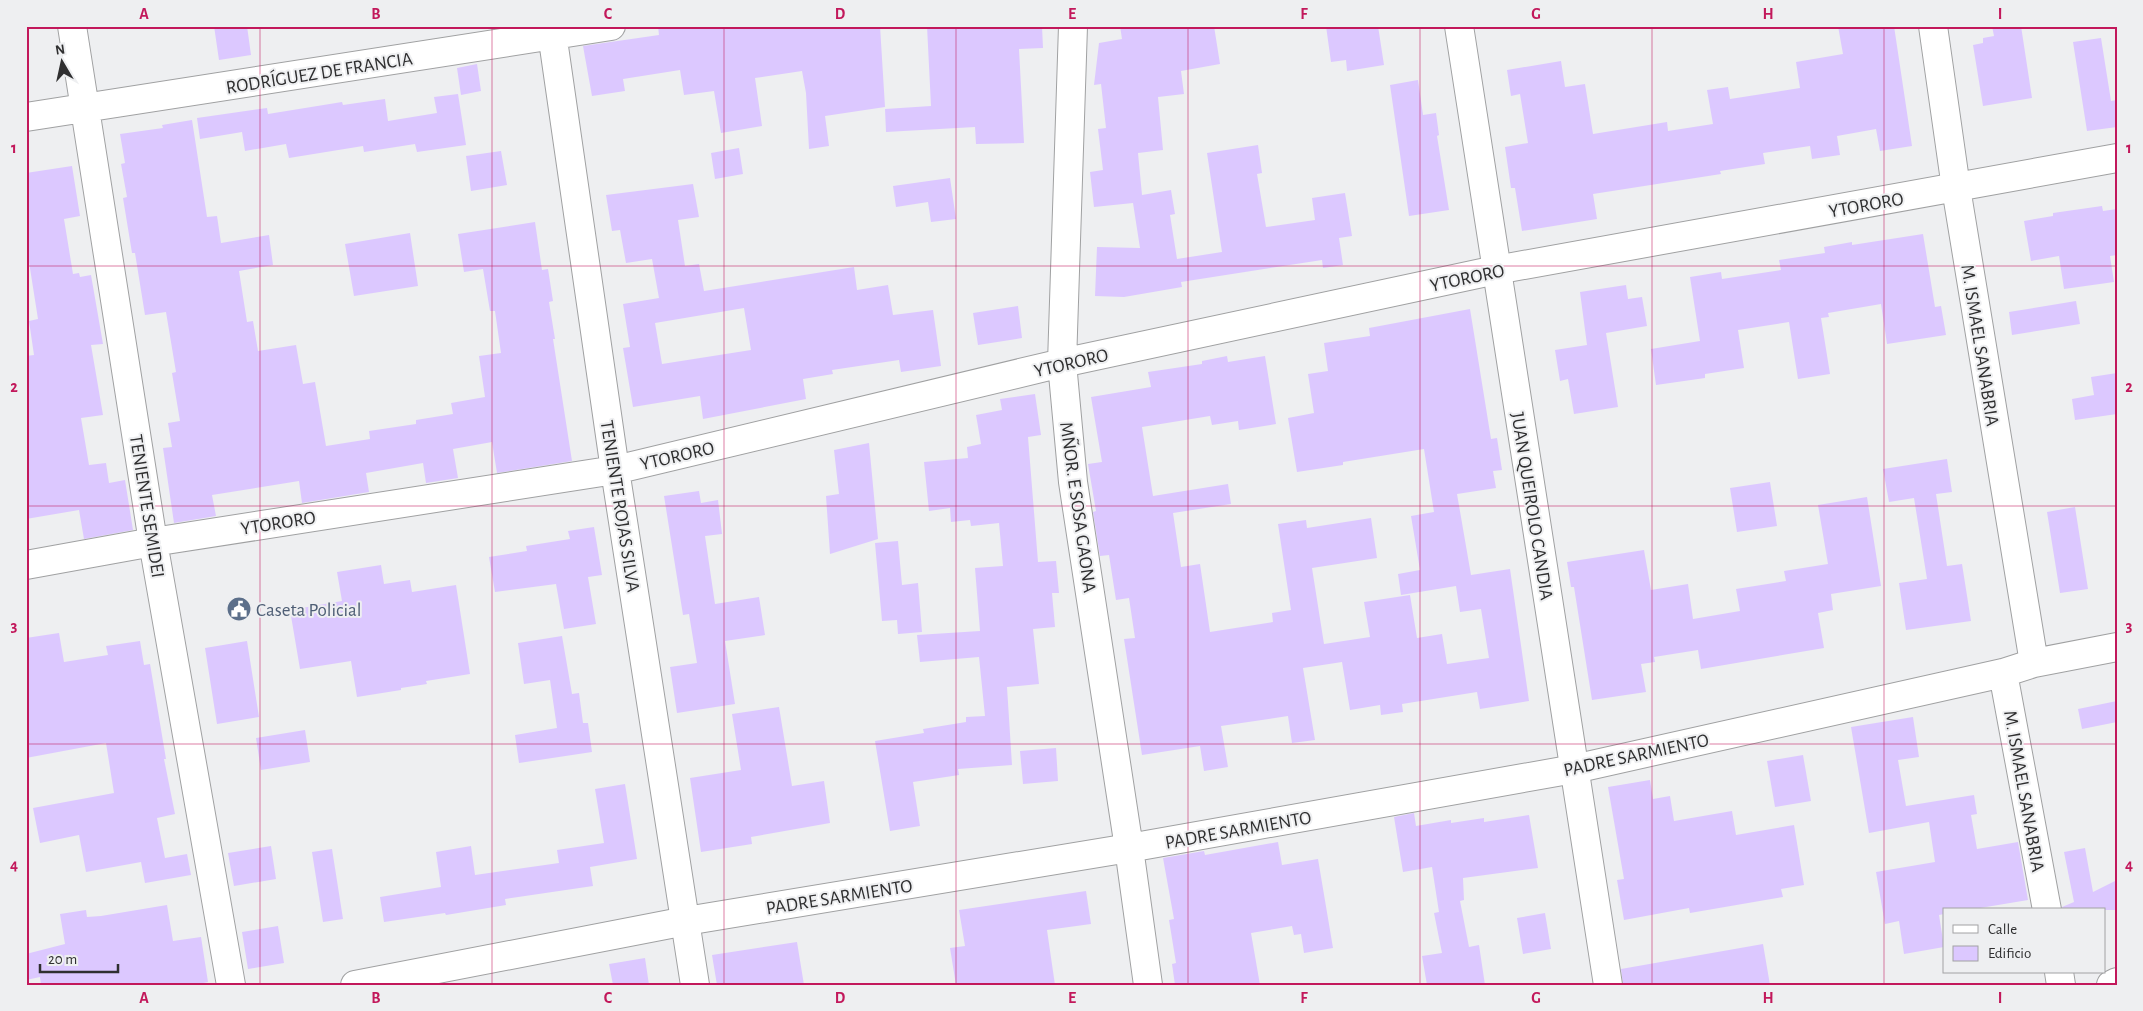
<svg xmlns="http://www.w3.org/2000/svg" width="2143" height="1011" font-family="'Alegreya Sans',sans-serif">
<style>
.building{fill:#dcc8ff;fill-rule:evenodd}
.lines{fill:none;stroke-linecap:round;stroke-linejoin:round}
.minor-casing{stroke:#a0a1a2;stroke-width:30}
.tertiary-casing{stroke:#a0a1a2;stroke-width:30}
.minor{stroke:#fff;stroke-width:28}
.tertiary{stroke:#fff;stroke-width:28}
.grid{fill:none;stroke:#c2185b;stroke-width:1;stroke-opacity:0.55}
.labels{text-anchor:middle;stroke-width:4;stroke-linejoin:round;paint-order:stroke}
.street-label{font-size:19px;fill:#2f2f30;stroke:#eeeff1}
.service-label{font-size:19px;fill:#4e5e75;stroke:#eeeff1;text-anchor:start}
.neatline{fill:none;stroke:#c2185b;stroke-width:2}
.grid-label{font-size:16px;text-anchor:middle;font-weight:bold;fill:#c2185b}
</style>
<rect width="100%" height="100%" fill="#eeeff1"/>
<!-- building -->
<path class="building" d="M214 26H247L251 55 219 60Z
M658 26H880L885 107 825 116 829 146 809 149 806 93 802 71 755 78 762 126 721 133 714 91 684 95 680 70 623 79 625 91 592 96 583 46 659 35Z
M927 26H1042L1043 48 1019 49 1024 143 976 144 975 127 886 132 885 109 931 106Z
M1120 26H1214L1220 64 1181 71 1184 94 1158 97 1163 150 1138 153 1142 195 1171 190 1175 214 1170 215 1177 259 1222 252 1207 153 1258 145 1262 173 1257 174 1266 227 1315 220 1312 198 1345 193 1352 236 1339 238 1343 265 1323 268 1322 260 1181 282 1182 287 1124 297 1095 296 1097 247 1140 248 1133 203 1094 207 1090 172 1103 170 1098 129 1106 128 1101 84 1094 85 1099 43 1122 39Z
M1326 26H1378L1384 65 1347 71 1346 60 1331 62Z
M1838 26H1894L1912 146 1880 151 1876 129 1837 136 1840 155 1812 159 1810 146 1763 153 1765 164 1720 171 1721 174 1593 194 1597 219 1522 231 1515 188H1511L1505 147 1528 143 1520 94 1511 96 1507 70 1561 61 1565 87 1585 84 1593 134 1667 122 1668 131 1713 124 1707 90 1728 87 1730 99 1800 88 1796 62 1843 54Z
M1992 26H2021L2032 98 1983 106 1973 45 1983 43V38L1994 36Z
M2101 38 2111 101 2117 100V127L2087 131 2073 42Z
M477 64 481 91 461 95 457 68Z
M1418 80 1423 115 1436 113 1439 135 1437 136 1449 210 1409 216 1390 85Z
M458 94 466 145 417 152 415 144 364 152 363 146 289 158 286 144 245 151 242 132 200 139 197 118 267 108 268 114 342 102 343 105 385 99 388 121 437 113 434 97Z
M192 120 207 217 217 216 221 243 269 235 273 265 239 271 247 322 253 321 258 351 296 345 303 384 315 382 326 446 370 439 369 431 416 424V420L453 414 451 403 485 397 479 356 501 353 495 311H490L483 269 464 272 458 234 535 222 542 270 548 269 553 301 549 302 555 339H553L572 461 497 473 492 442 453 449 458 478 426 483 423 463 366 473 369 492 302 503 299 481 212 495 216 516 174 523 163 448 172 447 168 423 180 421 172 373 176 372 166 312 145 315 135 253H132L123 198 127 197 121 164 125 163 120 134 163 128 162 125Z
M739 148 743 174 715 179 711 153Z
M501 151 507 185 471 191 466 156Z
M72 166 80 216 64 219 73 274 79 273 80 277 91 275 103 344 91 345 103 415 81 418 89 465 106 463 109 483 125 480 133 530 84 539 79 510 26 519V356L34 355 29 321 38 319 26 243V173Z
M950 178 956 219 931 222 928 202 896 207 893 186Z
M693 184 699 217 678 220 685 266 699 264 704 291 854 267 857 290 888 285 893 315 933 310 941 366 901 372 899 360 832 370 833 374 803 379 806 399 703 419 700 396 633 407 623 348 630 347 623 304 659 298 652 259 626 263 620 230 612 231 606 195ZM744 308 751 350 662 364 655 323Z
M2102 206 2103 211 2117 209V255L2110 256 2114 282 2064 289 2059 256 2031 261 2024 221 2053 216V213Z
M410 233 418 286 354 296 345 244Z
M1923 234 1935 307 1941 306 1946 335 1887 344 1881 304 1828 313 1829 317 1821 318 1830 374 1798 379 1789 322 1738 330 1744 368 1705 374V378L1656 385 1651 349 1700 341 1690 277 1721 272 1722 279 1781 270 1779 260 1825 253 1824 247 1852 242V245Z
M1626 285 1628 299 1642 297 1647 326 1606 333 1618 407 1574 414 1568 379 1560 381 1555 350 1587 345 1580 292Z
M2076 301 2080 324 2012 335 2009 312Z
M1018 306 1022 338 978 345 973 313Z
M1470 309 1491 439 1497 438 1502 470 1493 471 1496 488 1457 494 1471 575 1510 569 1529 701 1480 709 1477 692 1402 704 1403 712 1381 715 1380 705 1350 710 1342 662 1303 668 1315 740 1292 743 1288 716 1221 726 1228 767 1204 771 1200 746 1142 755 1124 639 1135 638 1129 598 1116 600 1109 555 1100 556 1093 512 1096 511 1088 464 1102 462 1091 397 1151 387 1148 372 1202 364V361L1227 356 1228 362 1265 356 1276 424 1239 430 1238 421 1212 425 1210 416 1142 427 1153 496 1228 484 1231 504 1173 513 1181 567 1200 564 1210 632 1273 622 1272 613 1291 610 1278 524 1306 520 1307 528 1371 518 1377 558 1312 568 1324 644 1370 637 1364 602 1410 595 1417 638 1442 634 1447 664 1489 658 1481 609 1460 612 1456 586 1401 595 1398 574 1420 570 1411 516 1434 512 1424 449 1343 462V465L1297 472 1288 418 1314 413 1308 374 1328 371 1324 343 1370 336 1369 328Z
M2117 373V414L2075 420 2072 399 2094 395 2091 377Z
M1035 394 1041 435 1028 437 1038 562 1056 561 1059 593H1052L1055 627 1033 629 1039 684 1007 687 1012 765 958 769 959 775 913 782 920 826 890 831 875 741 924 733 923 729 966 722V717L985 716 979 657 920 662 917 635 980 631 975 568 1003 566 999 523 971 526 970 520 951 522 950 508 929 511 924 462 968 458 967 447 981 444 976 415 1002 410 1000 399Z
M869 443 878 539 830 554 826 496 839 494 834 450Z
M1947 459 1952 492 1936 494 1947 566 1962 564 1971 621 1906 630 1899 583 1927 579 1914 498 1889 502 1883 469Z
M1770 482 1777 526 1737 532 1730 488Z
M699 491 701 503 718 500 722 534 705 536 715 604 759 597 765 635 725 641 735 704 677 713 670 667 697 663 689 614 683 615 664 496Z
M1867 497 1881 586 1831 594 1833 610 1818 613 1824 648 1701 669 1698 650 1654 657 1655 662 1641 664 1646 692 1592 700 1574 587H1571L1567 562 1644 550 1651 590 1688 584 1693 619 1740 611 1736 589 1786 581 1784 571 1828 564 1818 505Z
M2075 507 2088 589 2060 593 2047 512Z
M594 527 602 575 588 577 596 624 564 629 556 584 495 592 489 557 527 551 526 546 570 539 568 531Z
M898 541 902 585 918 583 922 632 898 634 897 620 882 621 875 543Z
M381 565 384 584 410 580 412 592 456 585 470 674 426 681 427 684 401 688V690L357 697 351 661 300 669 290 610 342 601 337 572Z
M59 633 64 662 108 655 106 646 140 641 144 665 150 664 166 759H164L175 814 157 818 165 858 187 854 191 875 145 883 141 862 86 872 79 835 40 843 33 808 114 793 106 743 26 758V638Z
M562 636 572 694 579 693 583 723H588L592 752 519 763 515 735 557 728 550 680 524 684 518 643Z
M247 641 259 717 217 724 205 648Z
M2117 701V722L2082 729 2078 709Z
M779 707 792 786 824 781 830 823 751 837 752 844 701 852 690 778 741 770 732 714Z
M1913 717 1919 757 1898 760 1906 806 1974 795 1977 814 1971 815 1977 849 2018 842 2028 900 1968 910H1944V914L1939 915 1944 947 1904 954 1899 921 1885 924 1876 872 1935 862 1929 822 1869 833 1851 727Z
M305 730 310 762 261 770 256 738Z
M1056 748 1058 781 1023 784 1020 751Z
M1803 755 1811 801 1775 807 1767 761Z
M1650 780 1653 799 1670 796 1674 821 1732 811 1736 835 1794 825 1804 885 1781 889 1783 897 1690 913 1689 908 1624 920 1617 880 1624 879 1608 787Z
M625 784 637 859 590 867 593 886 505 899 506 905 446 915 445 913 384 922 380 897 441 887 436 852 471 846 475 875 559 863 557 850 604 843 595 789Z
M1414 813 1416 826 1451 820V823L1484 818V822L1529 815 1538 868 1463 878 1464 900 1460 901 1469 947 1479 945 1485 985H1427L1422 956 1442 953 1434 913 1439 912 1432 867 1403 872 1394 817Z
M1278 842 1282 865 1318 859 1333 948 1304 953 1301 934 1294 935 1292 926 1251 933 1260 985H1175L1172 964 1176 963 1169 920 1174 919 1163 858 1204 851 1205 855Z
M271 846 276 879 234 886 228 853Z
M2085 848 2093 892 2117 880V910H2062V907L2074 902 2064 852Z
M332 849 343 919 323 922 312 852Z
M1086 891 1091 924 1047 930 1055 985H956L950 948 965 946 959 910Z
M167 905 173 941 201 937 208 982 194 985H41L40 977 26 980V954L65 944 60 914 86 910 87 917 101 916Z
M1545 913 1551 949 1523 954 1517 918Z
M278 926 284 963 248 969 242 932Z
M797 942 804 985H717L712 955Z
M1763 944 1770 985H1623L1621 969Z
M645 958 649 985H613L609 964Z"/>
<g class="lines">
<defs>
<path id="minor" d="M72 26 153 542 231 985
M551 26 615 470 695 985
M1073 26 1062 363 1073 482 1129 848 1148 985
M1933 26 1956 188 2034 663
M26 117 611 26
M26 565 153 542 615 470 1062 363 1496 270 2117 158
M2003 673 2047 910
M2059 972 2061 985
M355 985 686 921 1129 848 1574 769 2003 673 2034 663 2117 647
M2111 985 2117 982"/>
<path id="tertiary" d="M1459 26 1608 985"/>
</defs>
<!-- minor casing -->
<use href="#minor" class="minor-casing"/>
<!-- tertiary casing -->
<use href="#tertiary" class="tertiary-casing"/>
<!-- minor -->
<use href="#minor" class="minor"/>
<!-- tertiary -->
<use href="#tertiary" class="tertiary"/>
</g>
<!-- grid -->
<path class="grid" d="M260 26V985M492 26V985M724 26V985M956 26V985M1188 26V985M1420 26V985M1652 26V985M1884 26V985M26 266H2117M26 506H2117M26 744H2117"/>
<!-- icons -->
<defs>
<symbol id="civic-disc" viewBox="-11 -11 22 22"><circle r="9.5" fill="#5c6f8a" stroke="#eeeff1"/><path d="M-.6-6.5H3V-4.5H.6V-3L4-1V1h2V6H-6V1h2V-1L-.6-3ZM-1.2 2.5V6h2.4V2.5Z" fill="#fff"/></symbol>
</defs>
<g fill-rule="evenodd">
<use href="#civic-disc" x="225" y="595" width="28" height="28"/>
</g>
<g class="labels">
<!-- street labels -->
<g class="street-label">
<text transform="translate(319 72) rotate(-9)" y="7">RODRÍGUEZ DE FRANCIA</text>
<text transform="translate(1866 204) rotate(-10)" y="7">YTORORO</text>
<text transform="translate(1467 277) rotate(-12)" y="7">YTORORO</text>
<text transform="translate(1981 345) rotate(81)" y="7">M. ISMAEL SANABRIA</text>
<text transform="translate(1071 362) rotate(-13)" y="7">YTORORO</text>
<text transform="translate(677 455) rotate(-13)" y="7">YTORORO</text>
<text transform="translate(148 506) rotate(81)" y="7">TENIENTE SEMIDEI</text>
<text transform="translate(621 506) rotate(81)" y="7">TENIENTE ROJAS SILVA</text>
<text transform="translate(1533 506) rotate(81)" y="7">JUAN QUEIROLO CANDIA</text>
<text transform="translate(1079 507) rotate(82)" y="7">MÑOR. E SOSA GAONA</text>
<text transform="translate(278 522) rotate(-9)" y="7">YTORORO</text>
<text transform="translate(1636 754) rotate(-12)" y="7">PADRE SARMIENTO</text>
<text transform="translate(2025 791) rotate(80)" y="7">M. ISMAEL SANABRIA</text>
<text transform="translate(1238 829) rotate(-10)" y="7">PADRE SARMIENTO</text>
<text transform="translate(839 896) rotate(-9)" y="7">PADRE SARMIENTO</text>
</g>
<!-- service labels -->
<g class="service-label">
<text x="256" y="616">Caseta Policial</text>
</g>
</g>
<!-- border -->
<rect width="2143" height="1011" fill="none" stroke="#eeeff1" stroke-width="55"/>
<!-- legend -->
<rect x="1943" y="908" width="162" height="65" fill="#eeeff1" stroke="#a2a2a4"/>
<rect x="1953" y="925" width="25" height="8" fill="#ffffff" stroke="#a2a2a4"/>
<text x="1988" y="934" font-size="15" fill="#2f2f30">Calle</text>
<rect x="1953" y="946" width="25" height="15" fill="#dcc8ff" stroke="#a2a2a4"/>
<text x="1988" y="958" font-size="15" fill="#2f2f30">Edificio</text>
<!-- north arrow -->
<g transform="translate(62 62) rotate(351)" stroke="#eeeff1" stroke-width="4" paint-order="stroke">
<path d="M0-4L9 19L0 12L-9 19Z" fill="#2f2f30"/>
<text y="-8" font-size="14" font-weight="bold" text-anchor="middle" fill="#2f2f30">N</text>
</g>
<!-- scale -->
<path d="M40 964v8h78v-8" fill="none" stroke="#2f2f30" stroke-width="2.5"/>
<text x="48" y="964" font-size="15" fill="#2f2f30" stroke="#eeeff1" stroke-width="4" paint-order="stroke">20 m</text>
<rect x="28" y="28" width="2088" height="956" class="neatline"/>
<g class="grid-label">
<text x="144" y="19">A</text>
<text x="376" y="19">B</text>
<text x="608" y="19">C</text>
<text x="840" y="19">D</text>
<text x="1072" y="19">E</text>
<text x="1304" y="19">F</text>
<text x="1536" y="19">G</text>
<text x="1768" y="19">H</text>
<text x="2000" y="19">I</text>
<text x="14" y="153">1</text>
<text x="2129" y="153">1</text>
<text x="14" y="392">2</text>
<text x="2129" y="392">2</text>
<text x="14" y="631">3</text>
<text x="2129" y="631">3</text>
<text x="14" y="870">4</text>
<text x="2129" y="870">4</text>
<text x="144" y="1003">A</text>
<text x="376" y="1003">B</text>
<text x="608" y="1003">C</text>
<text x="840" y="1003">D</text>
<text x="1072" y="1003">E</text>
<text x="1304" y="1003">F</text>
<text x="1536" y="1003">G</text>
<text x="1768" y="1003">H</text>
<text x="2000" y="1003">I</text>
</g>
</svg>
